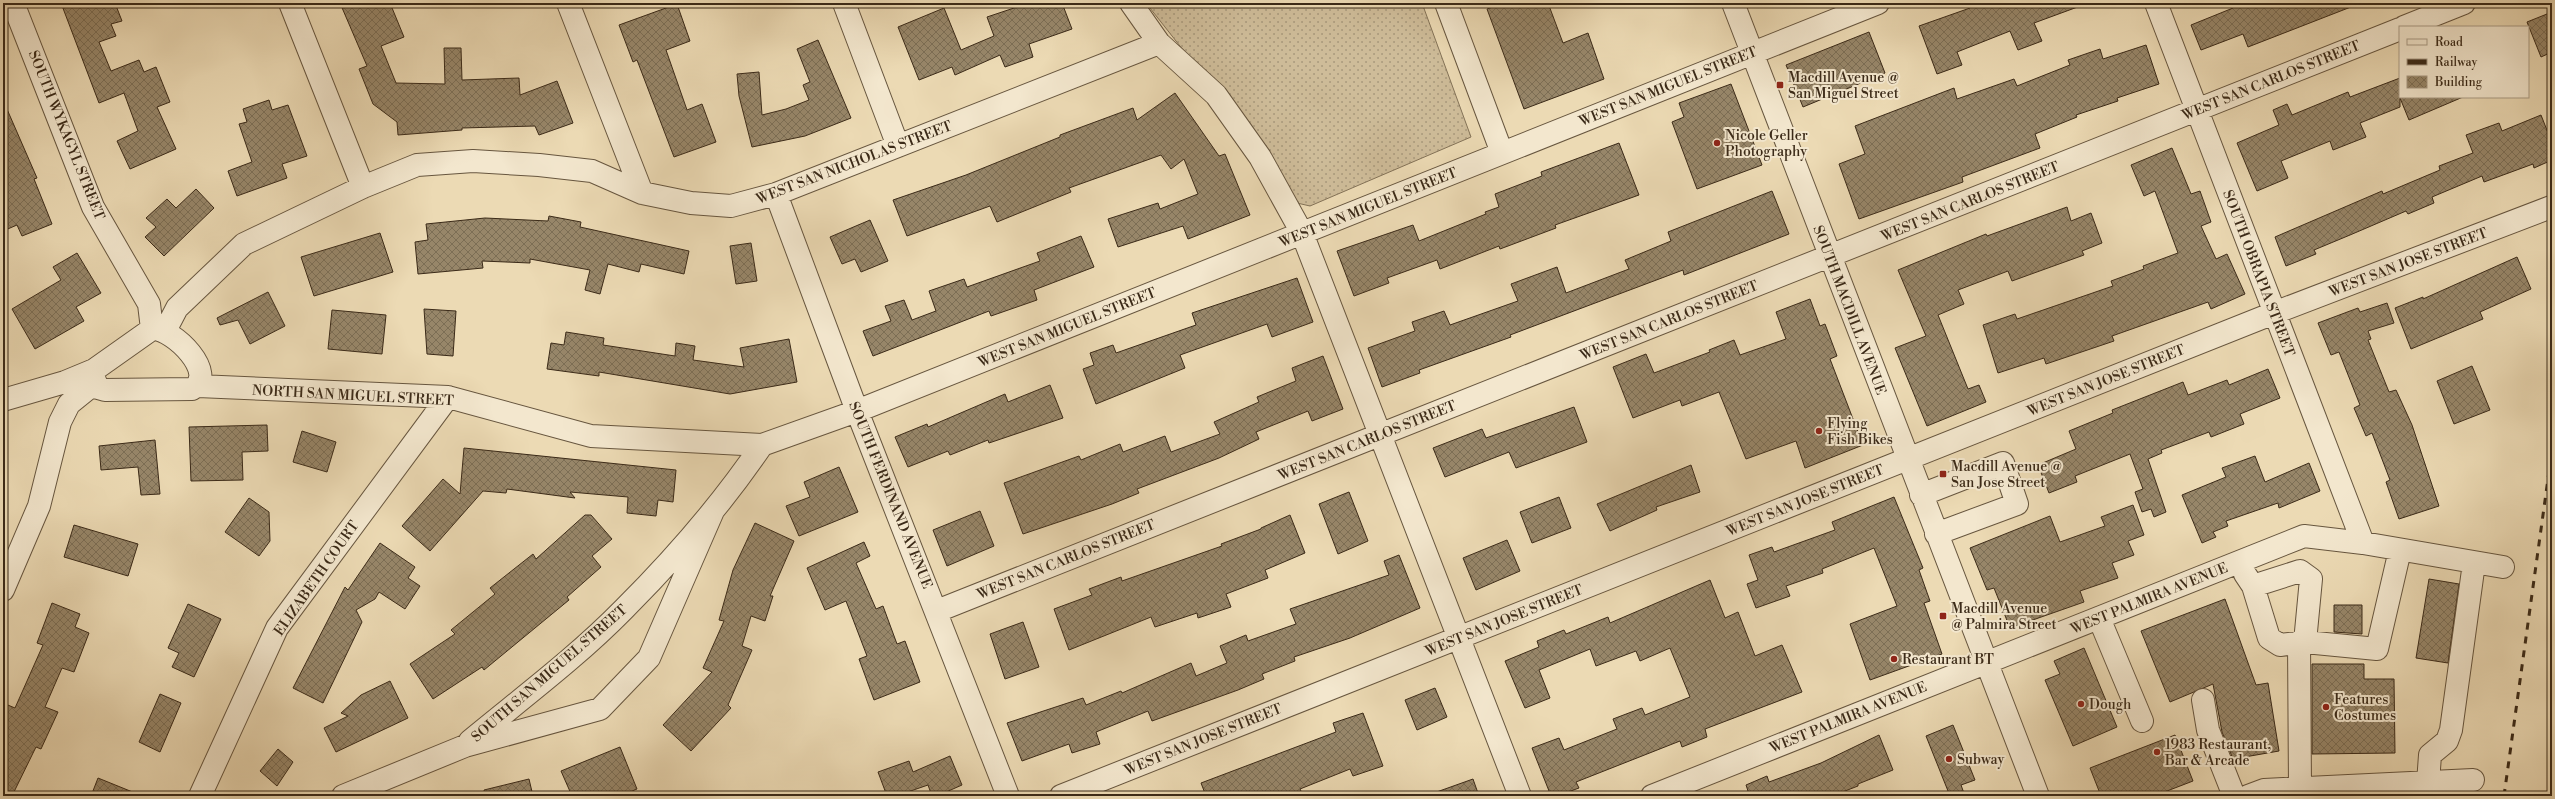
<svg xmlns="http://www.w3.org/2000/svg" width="2555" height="799" font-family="'Libre Bodoni',serif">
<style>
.grass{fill:url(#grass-dots);stroke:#847358}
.building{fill:url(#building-cross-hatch);stroke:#3b2a18}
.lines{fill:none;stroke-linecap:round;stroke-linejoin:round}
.minor-casing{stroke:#67563f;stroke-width:24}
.minor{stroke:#f3e7ce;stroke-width:22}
.rail{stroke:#3b2a18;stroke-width:3;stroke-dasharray:7 7;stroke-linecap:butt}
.poi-dot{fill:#8f2418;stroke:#f3e7ce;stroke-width:1.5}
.labels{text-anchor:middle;stroke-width:4;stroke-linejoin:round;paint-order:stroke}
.poi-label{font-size:14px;fill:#3b2a18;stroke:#f3e7ce;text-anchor:start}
.street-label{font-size:14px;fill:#3b2a18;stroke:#f3e7ce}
</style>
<defs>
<pattern id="grass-dots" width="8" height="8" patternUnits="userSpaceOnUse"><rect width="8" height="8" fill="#cebc99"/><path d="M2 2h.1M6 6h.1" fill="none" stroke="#a8997c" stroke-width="1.8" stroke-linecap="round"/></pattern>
<pattern id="building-cross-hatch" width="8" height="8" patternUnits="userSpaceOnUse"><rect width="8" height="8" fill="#978669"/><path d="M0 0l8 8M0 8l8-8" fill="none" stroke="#7c6e55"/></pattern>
</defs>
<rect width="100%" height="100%" fill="#ecdab4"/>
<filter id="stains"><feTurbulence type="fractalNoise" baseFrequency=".005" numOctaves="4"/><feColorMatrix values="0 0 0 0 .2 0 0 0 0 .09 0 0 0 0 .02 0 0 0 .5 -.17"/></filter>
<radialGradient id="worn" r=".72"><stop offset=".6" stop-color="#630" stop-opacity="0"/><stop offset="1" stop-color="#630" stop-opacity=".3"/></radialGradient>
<!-- grass -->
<path class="grass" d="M1146 3H1422L1471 137 1310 206 1284 200 1191 60Z"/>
<!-- building -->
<path class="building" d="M61 3H115L122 21 111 24 116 36 99 42 111 71 139 60 144 72 156 67 170 102 157 107 176 149 130 169 117 141 138 131 124 93 99 103Z
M340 3H390L404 37 381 46 396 83 445 84 444 48H461L462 80 519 78 520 95 557 81 573 123 539 135 535 126 462 128V130L398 135 397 122 373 104 359 69 367 66Z
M1029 3H1062L1072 29 1029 44 1033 57 1005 67 1000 55 955 75 952 67 919 80 898 27 944 8 961 50 994 36 987 17Z
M1505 3H1548L1563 43 1588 33 1604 79 1524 109 1487 9Z
M1968 3H2083V5L2034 23 2042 41 2018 50 2010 31 1957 52 1962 65 1937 74 1919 26 1970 8Z
M2231 3H2356V5L2248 47 2243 34 2201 50 2191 25 2233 8Z
M677 4 690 41 666 50 687 110 702 104 716 142 674 157 637 60 633 62 619 25Z
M2552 12V52L2541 57 2527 22Z
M1869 32 1885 73 1803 107 1786 65Z
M818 40 851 118 805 136 752 147 739 96 737 74 759 72 762 115 786 109 809 100 803 85 810 82 797 49Z
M2146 45 2159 84 2117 98 2118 101 2076 115 2077 117 2035 134 2040 148 1962 177 1963 182 1859 219 1839 164 1865 154 1855 126 1954 88 1957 99 2014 79 2017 86 2070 65 2068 60 2100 49 2103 59Z
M2400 78V97H2463L2409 120 2400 98V107L2360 123 2366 137 2333 150 2330 141 2281 161 2288 178 2257 191 2237 143 2279 125 2273 110 2287 104 2292 115 2348 92 2350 97Z
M1731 84 1762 165 1697 189 1672 122 1684 117 1679 103Z
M1175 93 1219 156 1225 154 1250 215 1188 239 1183 226 1118 247 1108 219 1158 203 1160 209 1198 194 1184 159 1171 169 1161 155 1069 188 1071 192 997 222 990 206 907 236 893 200 966 175 1060 137V135L1133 108 1137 120Z
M3 100 37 178 34 179 52 224 22 236 17 225 3 231Z
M269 100 272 110 288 105 307 156 282 164 287 178 237 196 228 171 252 162 239 124 247 122 243 109Z
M2541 115 2552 143V160L2534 168 2533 164 2484 182 2482 176 2432 197 2434 203 2408 214 2406 211 2350 235 2314 250 2316 254 2286 266 2275 237 2382 191 2383 194 2440 170 2439 166 2473 153 2466 135 2499 123 2502 131Z
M1619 143 1639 195 1555 225 1556 228 1500 249 1499 246 1440 269 1437 260 1387 278 1389 283 1354 296 1337 251 1413 225 1419 241 1486 214 1485 212 1499 207 1495 194 1542 176 1541 172Z
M2172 148 2191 194 2200 191 2211 222 2201 226 2216 259 2227 254 2245 294 2211 309 2208 302 2112 336 2114 341 2046 364 2044 358 1998 373 1983 325 2015 314 2017 319 2113 286 2111 281 2144 269 2143 266 2178 253 2155 191 2144 196 2131 165Z
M196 189 214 208 164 256 145 237 156 227 146 218 167 199 176 208Z
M1772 191 1789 234 1684 275 1683 270 1510 335 1511 337 1419 370 1420 373 1382 387 1368 348 1415 331 1412 322 1444 311 1450 325 1518 301 1511 284 1557 267 1566 293 1629 269 1625 260 1671 241 1668 232Z
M2067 207 2071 221 2091 213 2102 243 2082 251 2084 255 2012 281 2008 271 1958 290 1964 304 1938 315 1968 389 1979 385 1986 402 1927 426 1895 348 1926 336 1898 270 1986 234 1987 236Z
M549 216 581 222 580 227 689 251 684 274 641 264 639 272 608 264 600 294 585 290 590 270 530 259V263L482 261 483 268 418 274 415 242 428 240 426 224 485 218 548 221Z
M870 220 888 261 861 272 855 259 842 264 830 237Z
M380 233 393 272 314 296 301 257Z
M1081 236 1094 267 1034 290 1037 300 991 316 989 311 873 356 863 331 891 321 885 306 904 300 912 320 936 311 929 291 964 279 967 287 1040 261 1037 253Z
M751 243 757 281 736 284 730 246Z
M77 253 101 293 76 307 84 321 35 349 12 309 61 280 53 267Z
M2517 257 2531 289 2480 312 2483 319 2411 349 2395 308 2423 297V299Z
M1297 278 1313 322 1272 337 1267 324 1180 355 1185 368 1096 404 1083 369 1094 365 1090 353 1113 345 1116 353 1196 325 1192 313Z
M268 292 285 326 250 344 238 320 220 325 217 318Z
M1810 299 1820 326 1825 324 1837 356 1830 359 1863 445 1805 468 1796 441 1746 459 1719 392 1682 406 1680 400 1633 418 1613 367 1646 354 1654 373 1710 352 1709 350 1734 340 1740 355 1786 339 1776 312Z
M2387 303 2394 323 2368 331 2371 339 2368 340 2389 392 2396 390 2412 425 2439 506 2399 519 2386 482 2390 480 2372 433 2366 436 2354 408 2360 405 2339 352 2331 355 2318 323 2358 308 2360 312Z
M424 309 456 311 453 356 427 354Z
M332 310 386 315 382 354 328 349Z
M566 332 604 338 603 345 675 356 676 343 695 346 693 360 744 367 740 348 789 339 797 382 730 394 599 372V376L547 369 551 343 564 345Z
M1323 356 1343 409 1312 421 1308 411 1256 432 1259 439 1219 458 1137 489 1139 493 1112 504 1023 534 1004 483 1079 456 1081 460 1120 444 1123 452 1165 436 1171 452 1220 434 1214 422 1259 402 1257 397 1296 381 1292 368Z
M2472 366 2490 410 2454 424 2437 381Z
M2268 369 2280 398 2240 414 2244 424 2211 437 2209 432 2161 450 2162 453 2148 459 2166 512 2154 517 2151 509 2142 512 2135 492 2143 489 2130 454 2075 476 2077 482 2049 493 2038 465 2076 449 2069 431 2113 413 2112 410 2183 382 2188 395 2227 380 2229 385Z
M1050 385 1063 418 989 443 988 440 950 455 948 451 908 467 895 437 927 424 928 427 1005 394 1008 402Z
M1574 407 1587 442 1516 468 1509 452 1445 477 1433 448 1482 429 1486 438Z
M267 425 268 451 242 452 243 480 191 481 189 427Z
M302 431 336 442 327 472 293 462Z
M155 440 160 494 141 495 138 467 101 470 99 446Z
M464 448 676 470 673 502 658 500 656 516 627 513 628 497 570 492 575 498 507 489 506 493 483 491 430 551 402 526 443 479 460 494Z
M2255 456 2265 482 2309 463 2320 491 2279 508 2278 503 2226 521 2228 526 2213 532 2216 537 2202 543 2182 495 2226 477 2222 468Z
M1691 465 1700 492 1656 507 1657 510 1610 531 1597 504Z
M839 467 858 512 799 536 786 506 810 497 804 482Z
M1349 492 1368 541 1338 554 1319 504Z
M1559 497 1571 528 1532 543 1520 512Z
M1894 497 1923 568 1919 570 1930 601 1924 603 1942 654 1870 680 1850 624 1897 606 1874 548 1822 569 1823 573 1786 586 1790 596 1756 608 1747 584 1758 580 1749 555 1772 547 1774 552 1835 530 1832 522Z
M249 498 269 512 270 541 259 556 225 532Z
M2133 505 2144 535 2128 541 2134 555 2112 563 2118 578 2080 591 2084 602 2010 628 1994 588 1987 590 1970 548 2050 516 2060 542 2105 526 2101 517Z
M980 511 994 546 947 566 933 530Z
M585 515H591L612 539 592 556 601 567 567 597 569 600 484 670 482 667 433 699 410 664 455 634 451 630 495 594 490 588 533 554 536 559Z
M1290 515 1305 553 1265 570 1268 578 1226 594 1231 607 1198 618 1197 613 1155 627 1151 617 1069 650 1054 609 1092 595 1089 589 1121 577 1122 581 1222 546 1221 544 1261 529V528Z
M755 523 794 541 770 596H773L765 621 751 616 742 646 752 650 728 705 731 708 691 751 663 725 712 672 703 668 724 621 719 620 733 570Z
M74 525 138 544 128 576 64 557Z
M1507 540 1520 571 1476 590 1463 558Z
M864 542 870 556 856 563 876 609 883 606 897 644 905 641 920 682 874 700 859 659 867 656 846 601 825 610 807 568Z
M380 543 415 567 408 578 420 586 405 609 379 592 375 599 356 610 362 622 323 703 293 688 345 587 348 590Z
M1399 555 1420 608 1350 638 1294 657 1295 661 1262 674 1264 679 1238 690 1152 721 1148 711 1096 732 1100 744 1072 753 1069 744 1022 761 1007 723 1083 698 1086 705 1121 691 1122 693 1191 663 1196 676 1227 663 1220 646 1246 635 1248 641 1296 624 1290 609 1389 575 1384 561Z
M2429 579 2459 584 2448 663 2416 658Z
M1710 580 1725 618 1738 612 1755 656 1782 645 1802 692 1705 729 1707 737 1682 747 1680 741 1576 782 1579 788 1557 796H1551L1532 748 1559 738 1564 750 1617 729 1613 719 1642 708 1645 715 1690 697 1670 648 1640 661 1636 651 1596 666 1590 649 1539 670 1550 698 1525 708 1505 661 1539 647 1537 641 1564 630 1566 634 1608 617 1610 623Z
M2225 599 2256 685 2268 683 2279 751 2233 759 2222 732 2213 684 2170 702 2141 631Z
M52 603 80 614 75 627 89 633 74 672 62 668 45 707 58 712 41 749 36 747 12 796H3V703L15 708 43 645 37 643Z
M188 604 221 619 194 677 172 667 179 653 168 648Z
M2334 605H2362V634L2334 632Z
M1023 622 1039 667 1005 679 990 634Z
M2084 648 2117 727 2073 746 2045 680 2060 674 2054 661Z
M2312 664H2364V679H2394L2395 753 2312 754Z
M390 681 408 718 336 752 324 728 348 716 341 713 361 695Z
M1435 688 1447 717 1417 730 1405 700Z
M160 694 181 703 160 752 139 742Z
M1363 713 1383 766 1353 776 1350 769 1300 789 1302 793 1294 796H1206L1201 783 1336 732 1333 723Z
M1953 725 1975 780 1961 785 1965 796H1950L1926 736Z
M1879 735 1893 770 1858 784V786L1832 796H1738L1748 791 1746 785 1767 776 1769 782 1821 763Z
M2175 735 2193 781 2154 796H2101L2090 768Z
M620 747 637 789 620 796H572L561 771Z
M278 749 293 762 277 786 260 771Z
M950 756 962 785 937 796H932L928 785 896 796H887L878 772 909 761 913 772Z
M98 778 140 795V796H91Z
M529 779 533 796H485L484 790Z
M1473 779 1479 796H1431V794Z"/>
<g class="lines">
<defs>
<path id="minor" d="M13 3 93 207 149 304 152 329
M290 3 363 187
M568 3 642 193
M844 3 898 146
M1131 3 1159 43 1216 95 1260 157 1302 233 1520 796
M1446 3 1502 153
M1733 3 2038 796
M2156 3 2363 543
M2404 27 2464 3
M776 194 857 411 1008 796
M152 329C174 328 219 375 192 389L105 390 98 388 93 376 94 370Z
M165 331 177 308 244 244 363 187 417 165 473 161 539 165 592 171 642 193 691 203 731 206 776 194 1159 43
M198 386 448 397 591 436 762 445 857 411 1878 3
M3 400 65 382 94 370
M1921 495 2003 463 2017 504 1936 534
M2245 574 2253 586 2269 638 2280 645 2305 642
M2253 586 2300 571 2311 579 2305 642 2377 649 2400 550
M3 590 39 506 60 422 69 404 95 383
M937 611 2400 29
M2099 618 2142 721
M2299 642 2300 788
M2203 700 2208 730 2234 796
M470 741C522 698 577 657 624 609 674 559 722 504 762 445
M2428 783 2430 755 2447 741 2451 730 2474 563
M200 796 277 628 448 397
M343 796 465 746 600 709 649 658 713 511
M1061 796 2274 313 2551 207
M1652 796 2304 536 2363 543 2503 567
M2248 796 2264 790 2473 780"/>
</defs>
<!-- minor casing -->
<use href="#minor" class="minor-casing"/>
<!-- minor -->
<use href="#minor" class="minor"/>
<!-- rail -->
<path class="rail" d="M2504 796 2552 450"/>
</g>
<!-- markers -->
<g class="poi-dot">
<rect x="1776" y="81" width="8" height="8" rx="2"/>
<circle cx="1717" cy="143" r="4"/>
<circle cx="1819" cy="431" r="4"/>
<rect x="1939" y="470" width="8" height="8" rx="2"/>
<rect x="1939" y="612" width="8" height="8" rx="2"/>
<circle cx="1894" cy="659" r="4"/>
<circle cx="2081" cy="704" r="4"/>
<circle cx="2326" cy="707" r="4"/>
<circle cx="2157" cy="752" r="4"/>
<circle cx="1949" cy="759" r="4"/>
</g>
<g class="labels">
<!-- poi labels -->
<g class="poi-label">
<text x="1788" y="82">Macdill Avenue @<tspan x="1788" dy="16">San Miguel Street</tspan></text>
<text x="1725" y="140">Nicole Geller<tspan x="1725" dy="16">Photography</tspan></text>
<text x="1827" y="428">Flying<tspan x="1827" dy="16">Fish Bikes</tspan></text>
<text x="1951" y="471">Macdill Avenue @<tspan x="1951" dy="16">San Jose Street</tspan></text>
<text x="1951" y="613">Macdill Avenue<tspan x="1951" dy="16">@ Palmira Street</tspan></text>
<text x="1902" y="664">Restaurant BT</text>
<text x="2334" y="704">Features<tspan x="2334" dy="16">Costumes</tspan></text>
<text x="2089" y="709">Dough</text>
<text x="2165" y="749">1983 Restaurant,<tspan x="2165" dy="16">Bar &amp; Arcade</tspan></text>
<text x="1957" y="764">Subway</text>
</g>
<!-- street labels -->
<g class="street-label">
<text transform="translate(2271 80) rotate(-22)" y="5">WEST SAN CARLOS STREET</text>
<text transform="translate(1668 86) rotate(-22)" y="5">WEST SAN MIGUEL STREET</text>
<text transform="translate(67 135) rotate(68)" y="5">SOUTH WYKAGYL STREET</text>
<text transform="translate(854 162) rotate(-21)" y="5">WEST SAN NICHOLAS STREET</text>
<text transform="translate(1970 201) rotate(-22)" y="5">WEST SAN CARLOS STREET</text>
<text transform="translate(1368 207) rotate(-22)" y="5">WEST SAN MIGUEL STREET</text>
<text transform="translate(2408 262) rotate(-21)" y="5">WEST SAN JOSE STREET</text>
<text transform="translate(2259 273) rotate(69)" y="5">SOUTH OBRAPIA STREET</text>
<text transform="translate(1850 310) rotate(69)" y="5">SOUTH MACDILL AVENUE</text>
<text transform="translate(1669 320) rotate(-22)" y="5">WEST SAN CARLOS STREET</text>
<text transform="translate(1067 327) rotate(-22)" y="5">WEST SAN MIGUEL STREET</text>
<text transform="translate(2106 380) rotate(-22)" y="5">WEST SAN JOSE STREET</text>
<text transform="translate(353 395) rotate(3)" y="5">NORTH SAN MIGUEL STREET</text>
<text transform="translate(1367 440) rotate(-22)" y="5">WEST SAN CARLOS STREET</text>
<text transform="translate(891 495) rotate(68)" y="5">SOUTH FERDINAND AVENUE</text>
<text transform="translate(1805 500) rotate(-22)" y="5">WEST SAN JOSE STREET</text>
<text transform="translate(1066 559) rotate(-22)" y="5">WEST SAN CARLOS STREET</text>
<text transform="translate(316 578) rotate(-55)" y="5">ELIZABETH COURT</text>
<text transform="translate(2149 598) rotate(-22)" y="5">WEST PALMIRA AVENUE</text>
<text transform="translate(1504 620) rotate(-22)" y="5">WEST SAN JOSE STREET</text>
<text transform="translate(549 673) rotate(-41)" y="5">SOUTH SAN MIGUEL STREET</text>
<text transform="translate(1848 717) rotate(-22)" y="5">WEST PALMIRA AVENUE</text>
<text transform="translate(1203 739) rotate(-22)" y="5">WEST SAN JOSE STREET</text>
</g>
</g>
<!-- margin -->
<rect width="2555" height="799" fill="none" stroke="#ecdab4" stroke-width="16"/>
<rect x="4" y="4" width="2547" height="791" fill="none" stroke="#3b2a18" stroke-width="2"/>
<rect x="8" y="8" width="2539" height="783" fill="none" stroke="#3b2a18"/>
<!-- legend -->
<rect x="2399" y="26" width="130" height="72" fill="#f3e7ce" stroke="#a99b85"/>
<rect x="2407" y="39" width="20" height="6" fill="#f3e7ce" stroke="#a99b85"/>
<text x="2435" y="46" font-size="12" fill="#3b2a18">Road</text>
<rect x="2407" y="59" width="20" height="6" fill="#3b2a18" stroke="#a99b85"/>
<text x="2435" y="66" font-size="12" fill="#3b2a18">Railway</text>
<rect x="2407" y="76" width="20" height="12" fill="url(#building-cross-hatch)" stroke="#a99b85"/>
<text x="2435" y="86" font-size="12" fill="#3b2a18">Building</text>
<rect width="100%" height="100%" filter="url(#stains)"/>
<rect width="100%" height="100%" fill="url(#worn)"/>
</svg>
